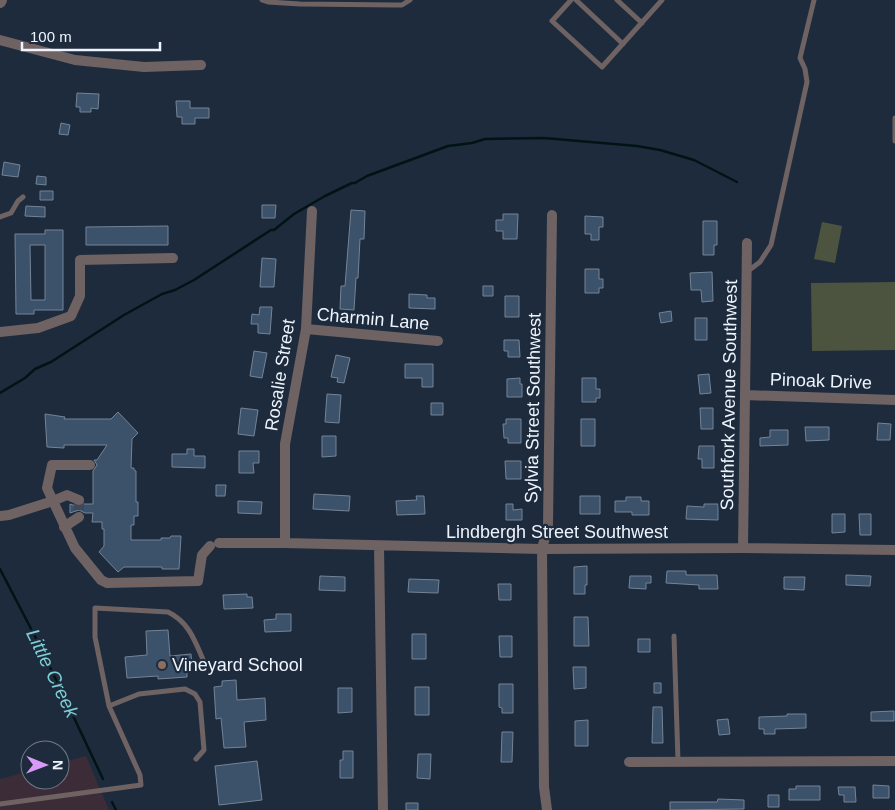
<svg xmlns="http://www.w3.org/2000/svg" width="895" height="810" font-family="Arial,sans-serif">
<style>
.medical{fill:#3c2c37}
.green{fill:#4c543f}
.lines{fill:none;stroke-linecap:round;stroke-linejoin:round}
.stream{stroke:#001415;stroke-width:2.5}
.building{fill:#3c516a;stroke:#748497;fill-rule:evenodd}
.minor-tunnel{stroke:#3d4959;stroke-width:10;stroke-dasharray:10 5;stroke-linecap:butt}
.service{stroke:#6e6263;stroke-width:5}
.minor{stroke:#6e6263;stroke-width:10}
.tertiary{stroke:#6e6263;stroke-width:12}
.education-dot{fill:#8d6e63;stroke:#1e2b3c;stroke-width:2}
.labels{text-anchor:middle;stroke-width:4.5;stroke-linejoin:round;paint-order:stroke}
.street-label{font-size:18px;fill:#edf4fd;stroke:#1e2b3c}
.poi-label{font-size:18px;fill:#edf4fd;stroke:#1e2b3c;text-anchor:start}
.water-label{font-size:19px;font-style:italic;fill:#7ecfd4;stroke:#1e2b3c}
</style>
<rect width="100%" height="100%" fill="#1e2b3c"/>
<!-- medical -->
<path class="medical" d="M86 756 109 810H0V779L30 771V780H60V763Z"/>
<!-- green -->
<path class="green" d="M822 222 842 226 835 263 814 259Z
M895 282V350L812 351 811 283Z"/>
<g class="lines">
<!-- stream -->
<path class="stream" d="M0 393 25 378 35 369 51 362 124 315 162 294 175 290 194 280 271 230H274L294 214 325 196 352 183H355L367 176 448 146 472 143 485 139 544 138 637 146 660 150 694 160 737 182
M0 569 40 646 103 779
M112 802 116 810"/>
</g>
<!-- building -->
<path class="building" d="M77 93 99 94 98 109 91 108V112H80V107H76Z
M176 101H190V108H209V118H195V124H182V117H177Z
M61 123 70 125 68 135 59 134Z
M4 162 20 165 18 177 2 175Z
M37 176 46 177V185L36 184Z
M40 191H53V200H40Z
M262 205H276L275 218H262Z
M26 206 45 207V217L25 216Z
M351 210 365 211 364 239H360L358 278H356L354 310 340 309 341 286H345Z
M503 214H518L517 239H503V231H496V220H503Z
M585 216 603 217V227H599V240H591V234H585Z
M703 221H717V245H714V255H703Z
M168 226V245H86V227Z
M45 230H63V310H34V314H16L15 234H45ZM30 245H45V300H31Z
M262 258 276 259 274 287H260Z
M585 269H599V279H603V288H599V293H585Z
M712 272 713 301 702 302 701 290H691L690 273Z
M483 286H493V296H483Z
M409 294 427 295V298H435V309L409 308Z
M505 296H519V317H505Z
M260 307H272L270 334 258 333V324H251L252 314 259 315Z
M671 311 672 321 661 323 659 313Z
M695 318H707V340H695Z
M504 340H519L520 357H508V351H504Z
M254 351 267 353 262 378 250 376Z
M336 355 350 358 344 383 337 382 338 378 331 377Z
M405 364H433V387H422V378H405Z
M709 374 711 393 700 394 698 375Z
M520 378V384H522V397H507V379Z
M582 378H596V389H600V398H596V402H582Z
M327 394 341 395 339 423 325 422Z
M431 403H443V415H431Z
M241 408 258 410 254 436 238 434Z
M700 408H713V429H701Z
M118 412 138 433 132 439 131 468H134V470L136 471V502H138V516H134V525H131V540H161V538H170L171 536H181L179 569H162V567H124L118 572 99 552 104 546V529H102V522H92L93 513H85L79 510 70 513V504L79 507 84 504H93V471L97 465 94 460H97L107 445H64V448L47 447 45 414 65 417 64 419H111Z
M506 419H521V443H508V438H504L503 424H506Z
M581 419H595V446H581Z
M878 423 891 424 890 440H877Z
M805 427H829V440L806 441Z
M770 430H788V445L760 446V438L770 437Z
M322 436H336V456L322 457Z
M699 446H714V468H702V459H698Z
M187 449H194V456H205V468L172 467V454H187Z
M239 451H259V463H253L254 473H239Z
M505 461H521V479H506Z
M216 485H226L225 496H216Z
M314 494 350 496 349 511 313 509Z
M416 496H424L425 514 397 515 396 501 417 500Z
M580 496H600V514H580Z
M626 497H641V501H649V515H632V512H615V501H626Z
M238 501 262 502 261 514 238 513Z
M506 504H513V510L522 509V520H506Z
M704 504H718V520L686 519 687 506 704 507Z
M832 514H845V532L832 533Z
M859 514H871V535H860Z
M587 566V585H585V594H574V567Z
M667 571H686V575H717L718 589H699V585L666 583Z
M846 575 871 576 870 586 846 585Z
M320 576 345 577V591L319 590Z
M630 576H651V583H646V589L629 588Z
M784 577H805L804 590 784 589Z
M409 579 439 580 438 593 408 592Z
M498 584H511V600H499Z
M247 594V597H252L253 608 224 609 223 595Z
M276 614H291V631L265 632 264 620 276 619Z
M574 617H588L589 646H574Z
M168 630 170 656 191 654 192 667H187V677L158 679V676L127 678 125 657 147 655 146 631Z
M412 634H426V659H412Z
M499 636H512V657H500Z
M638 639H650V652H638Z
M573 667H586V688L574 689Z
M236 680 237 700 265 698 266 720 244 722 246 747 224 748 221 718 216 719 214 687 222 686V681Z
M654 683H661V693H654Z
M499 684H513V713H502V708L499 707Z
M415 687H429V715H415Z
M338 688H352V712L338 713Z
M653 707H662L663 743H652Z
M894 711V721H871V712Z
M787 714H806V728L775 729V734H764V729H759V717L787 716Z
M728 719 730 734 719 735 717 720Z
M588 720V746H575V721Z
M502 732H513L512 762H501Z
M343 751H353V778H340V760H343Z
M418 754H431L430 779 417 778Z
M257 761 262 800 219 805 215 766Z
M873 785 889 786V798H873Z
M796 786H820V800H789V789H796Z
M838 787H855L856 802H844V795H839Z
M768 795H779V807H768Z
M718 799 744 800V809L670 810V802H717Z
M406 803H418V810H406Z"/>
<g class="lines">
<!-- minor-tunnel -->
<path class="minor-tunnel" d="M79 500V517"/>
<!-- service -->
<path class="service" d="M262 0 268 2 300 4 396 5H402L410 0
M571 0 552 21 602 67 662 0
M576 0 623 44
M617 0 642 23
M895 118V141
M0 217 11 213 18 201 23 197
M748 271 760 262 771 245 807 82 805 69 800 58 814 0
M674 636 678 761
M109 706 139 694 185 689 195 694 200 702 204 750 196 759
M0 804 141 785 140 775 109 706 95 637V608L168 612C189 622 195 641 204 662L223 669"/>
<!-- minor -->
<path class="minor" d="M0 40 75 60 144 67 201 65
M306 329 438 341
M0 332 38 328 71 316 80 296V260L173 258
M745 395 895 400
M79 500 67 495 53 501 47 488 52 465H90
M0 516 9 515 53 501 75 548 101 580 107 583 198 581 202 555 210 546
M64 527 79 517
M219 543H285L542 549 743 548 895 550
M285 543V444L306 329 312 211
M379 546 383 810
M743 548 747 243
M629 762 895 761
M547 810 544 787 542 549 548 525 552 215"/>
<!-- tertiary -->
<path class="tertiary" d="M0 2 1 0"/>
</g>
<!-- markers -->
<circle class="education-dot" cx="162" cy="665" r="5"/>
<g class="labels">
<!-- street labels -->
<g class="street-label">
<text transform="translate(373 319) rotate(5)" y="6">Charmin Lane</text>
<text transform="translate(280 375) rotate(-81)" y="6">Rosalie Street</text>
<text transform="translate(821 381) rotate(2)" y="6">Pinoak Drive</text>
<text transform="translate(729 395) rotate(-89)" y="6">Southfork Avenue Southwest</text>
<text transform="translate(533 408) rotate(-89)" y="6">Sylvia Street Southwest</text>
<text x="557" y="538">Lindbergh Street Southwest</text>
</g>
<!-- poi labels -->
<g class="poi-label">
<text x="172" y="671">Vineyard School</text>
</g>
<!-- water labels -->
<g class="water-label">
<text transform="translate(53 673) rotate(64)" y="7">Little Creek</text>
</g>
</g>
<!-- north arrow -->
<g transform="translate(45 765) rotate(91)"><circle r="24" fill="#1e2b3c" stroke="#717b89"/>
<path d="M0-4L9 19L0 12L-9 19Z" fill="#d99af7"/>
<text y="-8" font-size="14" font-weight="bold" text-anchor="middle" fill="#edf4fd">N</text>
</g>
<!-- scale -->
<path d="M22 42v8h138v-8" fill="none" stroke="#edf4fd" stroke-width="2.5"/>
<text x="30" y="42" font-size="15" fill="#edf4fd" stroke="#1e2b3c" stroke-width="4" paint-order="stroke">100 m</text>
</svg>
